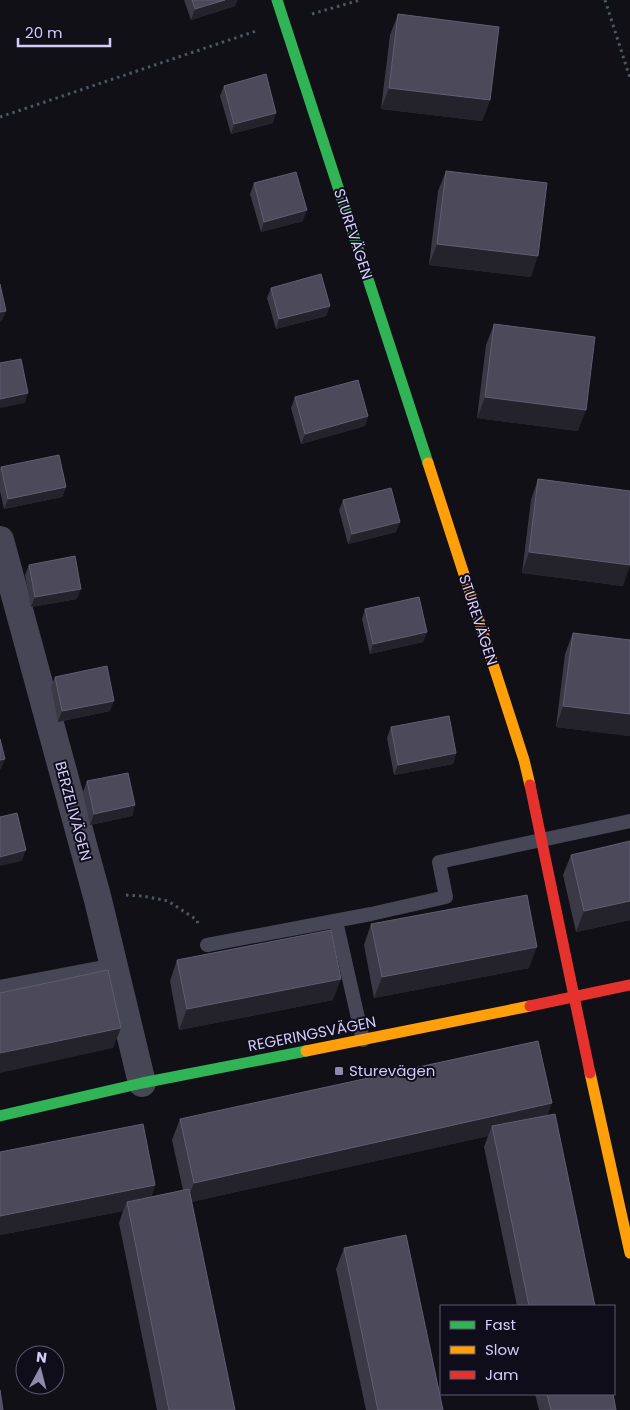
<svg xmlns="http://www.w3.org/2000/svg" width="630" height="1410" font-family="Poppins,sans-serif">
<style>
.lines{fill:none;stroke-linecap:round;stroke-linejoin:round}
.path{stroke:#4b5762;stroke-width:3;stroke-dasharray:2.5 4;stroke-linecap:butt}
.lane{stroke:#474657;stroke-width:14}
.street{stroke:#474657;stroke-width:28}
.fast{stroke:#30b455;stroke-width:11}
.slow{stroke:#ff9f0a;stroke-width:11}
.jam{stroke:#e5322d;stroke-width:11}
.wall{fill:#3b3946}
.shaded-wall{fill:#24222b}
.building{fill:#4c495a;stroke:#615d73}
.poi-dot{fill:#908aaa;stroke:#100d1a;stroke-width:2}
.labels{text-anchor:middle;stroke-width:4;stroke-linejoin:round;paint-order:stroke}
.street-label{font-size:15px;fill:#d4ccf9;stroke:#100d1a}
.poi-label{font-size:15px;fill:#d4ccf9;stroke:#100d1a;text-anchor:start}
</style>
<rect width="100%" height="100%" fill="#111017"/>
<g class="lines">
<!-- path -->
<path class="path" d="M605 0 630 78
M312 14 360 0
M0 117 256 31
M126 895 143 896 168 901 197 920 198 924"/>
<!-- lane -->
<path class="lane" d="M336 921 363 1040
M207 945 371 914 446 897 439 862 630 821
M0 987 114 965"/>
<!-- street -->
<path class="street" d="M0 540 98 900 142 1083"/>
<!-- fast -->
<path class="fast" d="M277 0 428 463
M0 1116 142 1083 306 1051"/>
<!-- slow -->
<path class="slow" d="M428 463 524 760 530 785
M306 1051 530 1006
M590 1073 630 1253"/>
<!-- jam -->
<path class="jam" d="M530 785 590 1073
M530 1006 630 985"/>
</g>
<!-- wall -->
<path class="wall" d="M184 0H237L235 6 191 20Z
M398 14 490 100 482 121 381 109 390 35Z
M224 86 273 123 231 134 220 96Z
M446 171 531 277 429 265 438 191Z
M254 183 303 221 261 232 250 194Z
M271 288 330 306 326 316 276 329 267 298Z
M494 324 578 431 477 418 486 345Z
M295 397 368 416 365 426 301 444 291 408Z
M1 467 66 487 62 497 4 509 0 491V469Z
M538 479 623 586 522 573 531 500Z
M343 500 400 522 396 532 348 544 339 510Z
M29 565 77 599 31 607 25 575Z
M365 609 427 632 423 642 370 654 362 619Z
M573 633 630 640V736L556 727 565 654Z
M55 677 110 711 58 722 51 687Z
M391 727 456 753 453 764 394 775 387 738Z
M87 781 135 805 132 816 90 825 83 792Z
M630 841V920L576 932 563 875 571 855Z
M371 924 529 968 374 998 364 945Z
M177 960 333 1000 179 1030 170 981Z
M548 1115 595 1306H517L484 1147 488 1136 191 1202 235 1410H157L119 1223 123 1211 0 1235V1152L155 1185 151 1197 183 1190 172 1140 180 1119Z
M344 1248 443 1410H366L336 1269Z
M535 1394H613L616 1410H539Z"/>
<!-- shaded-wall -->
<path class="shaded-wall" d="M225 0H237L235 6 191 20 195 9Z
M389 88 490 100 482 121 381 109Z
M276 113 273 123 231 134 234 124Z
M307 210 303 221 261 232 264 222Z
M437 244 538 256 531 277 429 265Z
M330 306 326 316 276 329 279 319Z
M6 311 2 321 0 322V312Z
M28 393 25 403 0 408V399Z
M485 397 586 410 578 431 477 418Z
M368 416 365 426 301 444 305 434Z
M66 487 62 497 4 509 8 499Z
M400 522 396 532 348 544 352 534Z
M529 552 630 565V566L623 586 522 573Z
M81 589 77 599 31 607 35 597Z
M427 632 423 642 370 654 373 644Z
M114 701 110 711 58 722 62 711Z
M563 706 630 714V736L556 727Z
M456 753 453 764 394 775 398 765Z
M5 759 1 769H0V760Z
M135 805 132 816 90 825 94 814Z
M26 850 22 861 0 866V857Z
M630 901V920L576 932 584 911Z
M537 947 529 968 374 998 382 977Z
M341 979 333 1000 179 1030 187 1009Z
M121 1028 113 1048 0 1073V1053Z
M552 1103 545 1124 492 1126 488 1136 186 1203 194 1183Z
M155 1185 148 1206 127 1202 123 1211 0 1235V1216Z"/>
<!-- building -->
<path class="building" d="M192 0H225L195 9Z
M398 14 499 27 490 100 389 88Z
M266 74 276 113 234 124 224 86Z
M446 171 547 183 538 256 437 244Z
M296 172 307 210 264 222 254 183Z
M321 274 330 306 279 319 271 288Z
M0 284 6 311 0 312Z
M494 324 595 337 586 410 485 397Z
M21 359 28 393 0 399V363Z
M358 380 368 416 305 434 295 397Z
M59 455 66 487 8 499 1 467Z
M538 479 630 491V565L529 552Z
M391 488 400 522 352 534 343 500Z
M75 556 81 589 35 597 29 565Z
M419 597 427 632 373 644 365 609Z
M573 633 630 640V714L563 706Z
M107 666 114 701 62 711 55 677Z
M449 716 456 753 398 765 391 727Z
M0 739 5 759 0 760Z
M128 773 135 805 94 814 87 781Z
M17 813 26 850 0 857V817Z
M630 841V901L584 911 571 855Z
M527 895 537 947 382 977 371 924Z
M331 930 341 979 187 1009 177 960Z
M108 970 121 1028 0 1053V993Z
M538 1041 552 1103 194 1183 180 1119Z
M555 1114 595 1306H529L492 1126Z
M143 1124 155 1185 0 1216V1152Z
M189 1189 235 1410H169L127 1202Z
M406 1235 443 1410H378L344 1248Z
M0 1390 3 1410H0Z
M547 1394H613L616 1410H551Z"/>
<!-- markers -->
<rect class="poi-dot" x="334" y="1066" width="10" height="10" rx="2.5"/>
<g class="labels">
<!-- street labels -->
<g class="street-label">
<text transform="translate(353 234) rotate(72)" y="5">STUREVÄGEN</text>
<text transform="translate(478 620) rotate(72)" y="5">STUREVÄGEN</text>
<text transform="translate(73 811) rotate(75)" y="5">BERZELIVÄGEN</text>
<text transform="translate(312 1034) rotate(-11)" y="5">REGERINGSVÄGEN</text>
</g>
<!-- poi labels -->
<g class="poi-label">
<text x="349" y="1076">Sturevägen</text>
</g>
</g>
<!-- legend -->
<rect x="440" y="1305" width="175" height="90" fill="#100d1a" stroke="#5e5973"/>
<rect x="450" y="1321" width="25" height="8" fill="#30b455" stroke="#5e5973"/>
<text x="485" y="1330" font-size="15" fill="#d4ccf9">Fast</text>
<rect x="450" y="1346" width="25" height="8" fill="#ff9f0a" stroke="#5e5973"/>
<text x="485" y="1355" font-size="15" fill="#d4ccf9">Slow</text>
<rect x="450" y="1371" width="25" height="8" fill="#e5322d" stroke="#5e5973"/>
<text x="485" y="1380" font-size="15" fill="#d4ccf9">Jam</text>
<!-- north arrow -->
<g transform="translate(40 1370) rotate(7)"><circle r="24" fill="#100d1a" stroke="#5e5973"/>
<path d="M0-4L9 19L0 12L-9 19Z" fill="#908aaa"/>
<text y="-8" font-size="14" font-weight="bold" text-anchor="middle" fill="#d4ccf9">N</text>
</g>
<!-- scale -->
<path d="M18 38v8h92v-8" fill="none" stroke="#d4ccf9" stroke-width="2.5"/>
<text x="25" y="38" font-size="15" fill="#d4ccf9" stroke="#100d1a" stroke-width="4" paint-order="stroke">20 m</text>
</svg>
